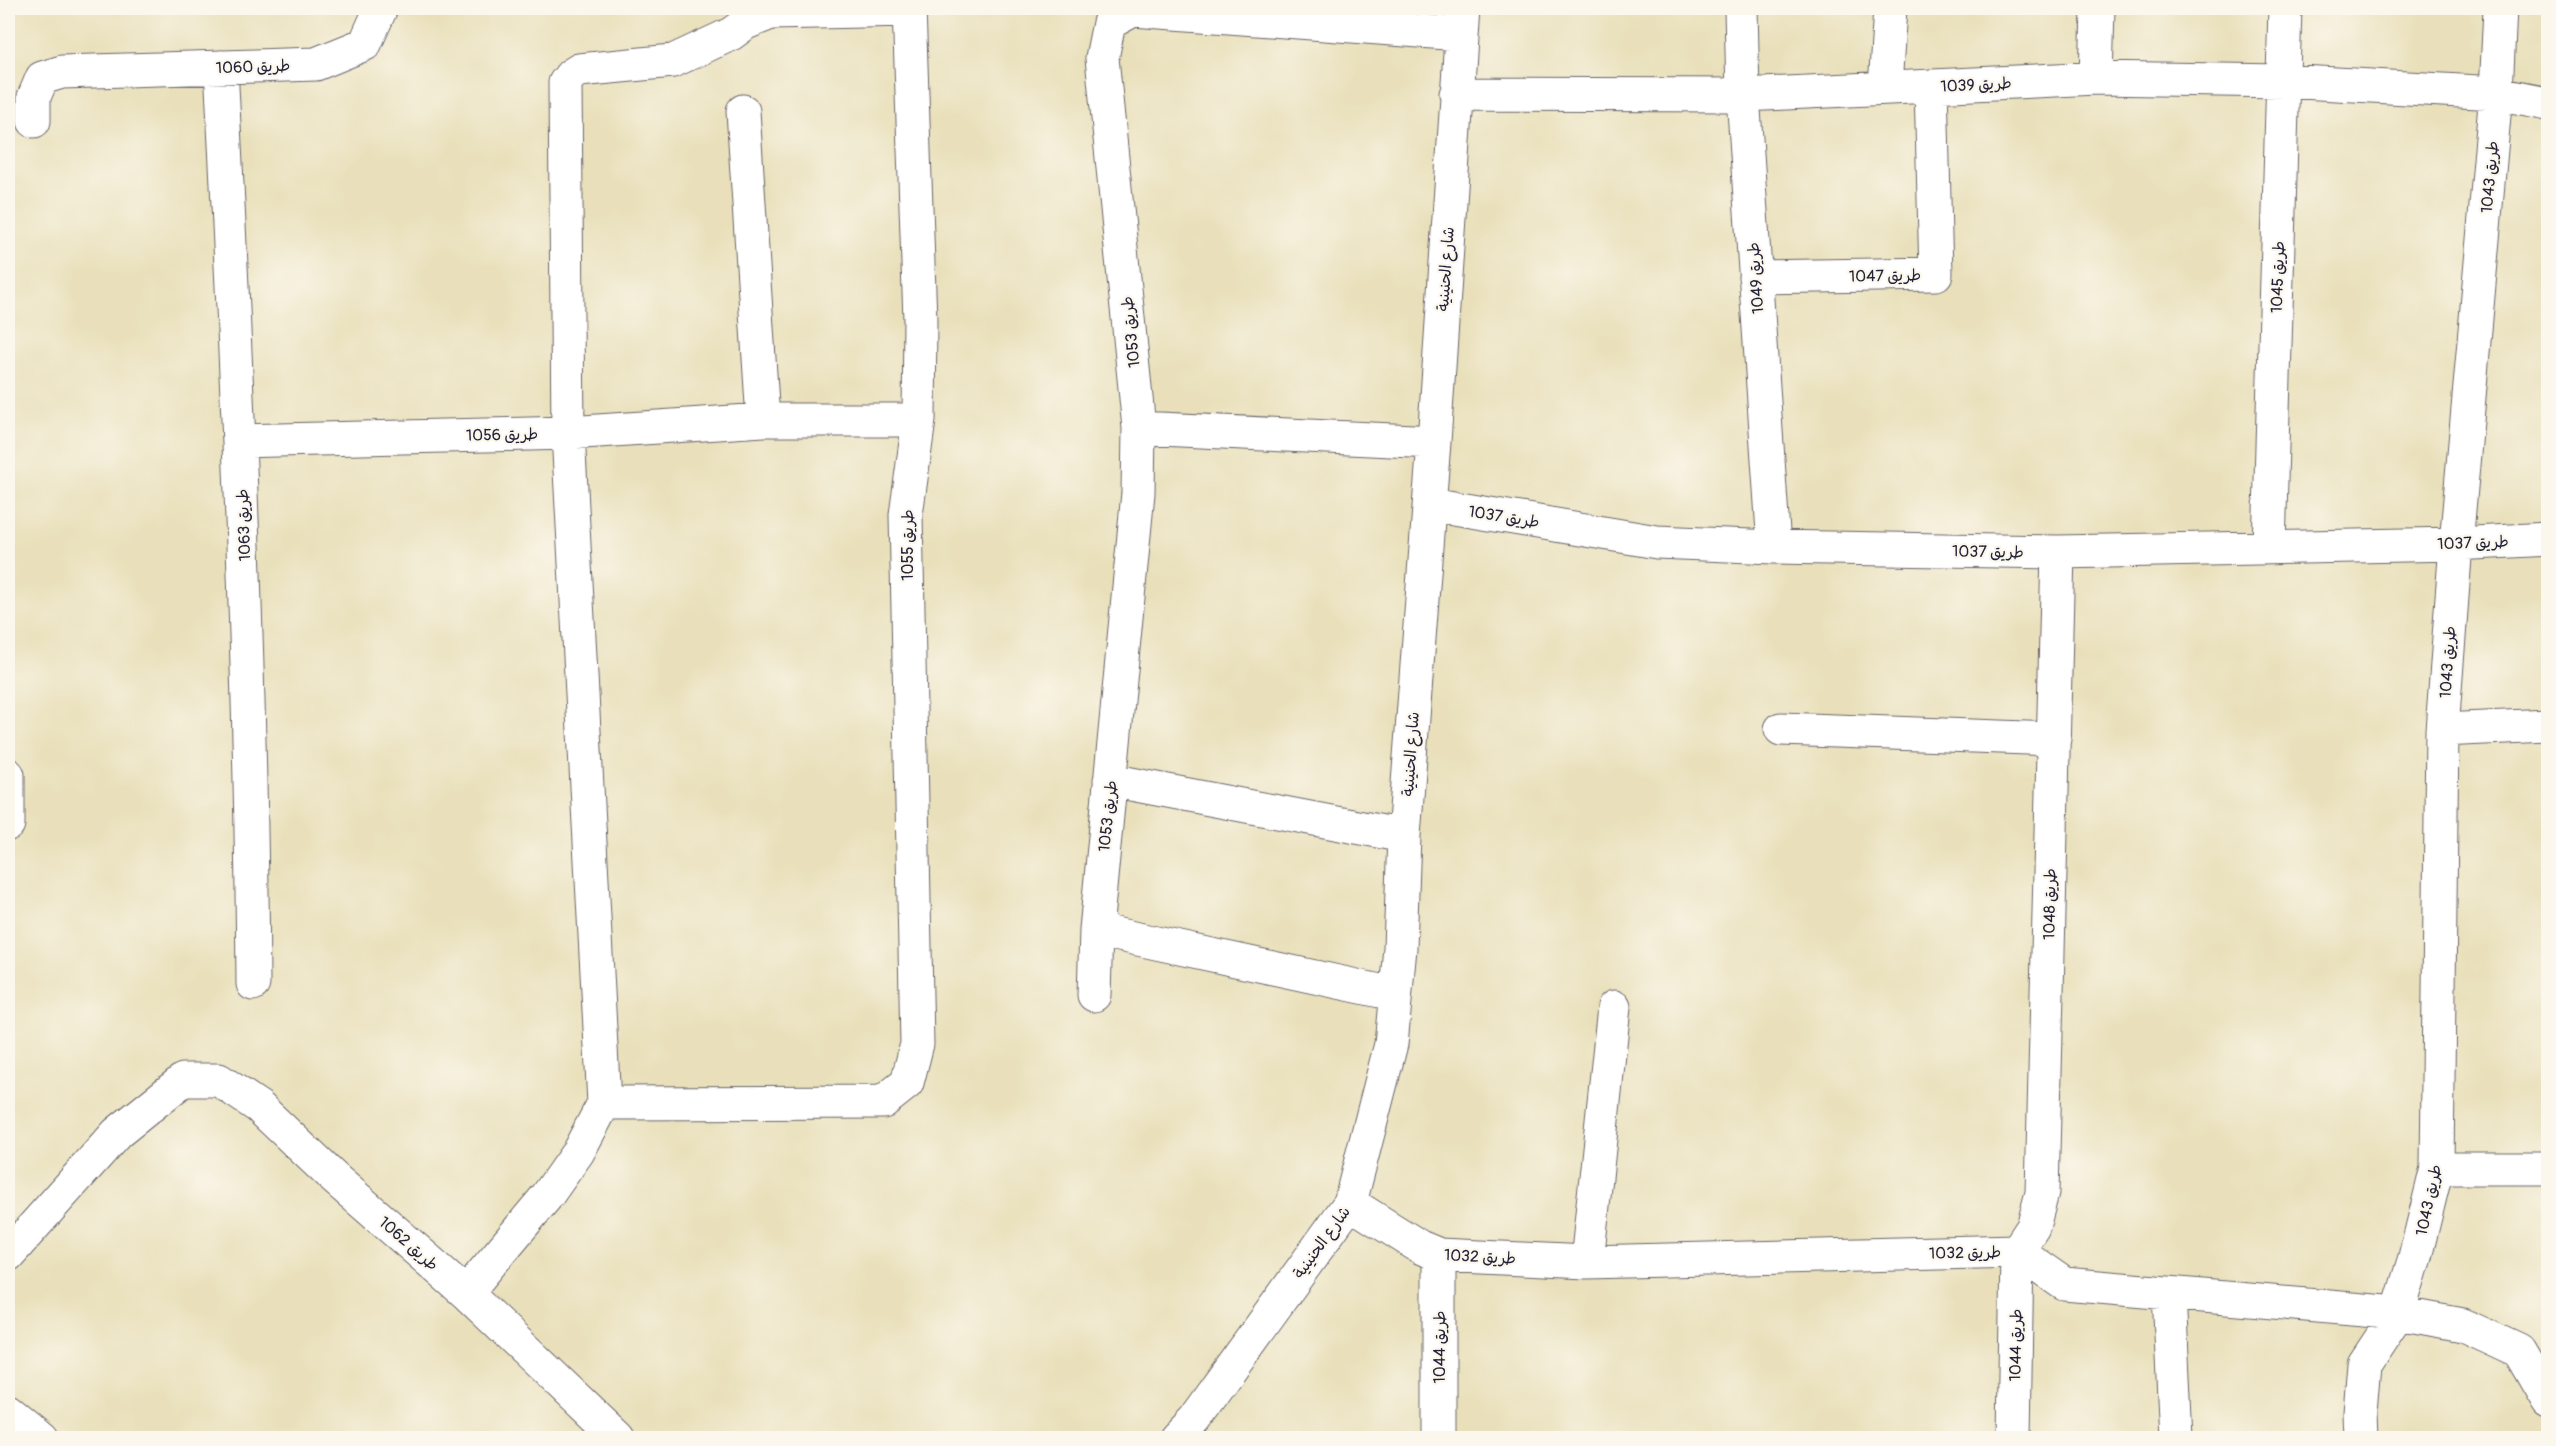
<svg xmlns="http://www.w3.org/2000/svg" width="2556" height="1446" font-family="Pangolin,'Playpen Sans Arabic',sans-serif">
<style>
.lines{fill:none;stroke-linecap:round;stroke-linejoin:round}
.minor-casing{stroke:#686468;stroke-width:35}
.minor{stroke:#fff;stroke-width:33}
.labels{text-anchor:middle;stroke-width:4.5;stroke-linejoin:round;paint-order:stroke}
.street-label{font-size:16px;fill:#22223b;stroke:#fbf7ec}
</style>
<rect width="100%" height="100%" fill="#fbf7ec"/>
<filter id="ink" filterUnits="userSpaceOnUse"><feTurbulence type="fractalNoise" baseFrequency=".0167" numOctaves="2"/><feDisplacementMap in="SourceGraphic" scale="12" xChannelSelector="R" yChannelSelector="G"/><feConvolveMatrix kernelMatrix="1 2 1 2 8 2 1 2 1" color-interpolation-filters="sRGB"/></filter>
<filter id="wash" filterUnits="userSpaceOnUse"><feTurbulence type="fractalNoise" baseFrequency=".008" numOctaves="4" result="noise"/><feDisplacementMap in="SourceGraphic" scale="24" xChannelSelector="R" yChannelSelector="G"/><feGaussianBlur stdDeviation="1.35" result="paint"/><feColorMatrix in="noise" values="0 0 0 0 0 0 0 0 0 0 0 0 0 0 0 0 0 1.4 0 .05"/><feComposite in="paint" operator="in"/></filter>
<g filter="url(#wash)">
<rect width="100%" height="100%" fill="#e9e0bb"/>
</g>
<g filter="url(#ink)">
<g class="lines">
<defs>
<path id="minor" d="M1741 8 1743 95 1774 547
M221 67C237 372 251 678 253 984
M2096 78 2098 8
M1885 88 1890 8
M1456 94 1743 95 2096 78 2283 81 2496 93 2548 103
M743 111 763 420
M34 121V97L42 78 62 72 316 64 365 44 381 8
M1755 277 1936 274 1931 86
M1139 428 1434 442
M240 441 568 433 763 420H919
M1430 504 1657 542 1774 547 2058 552 2456 544 2548 539
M2269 547 2285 8
M1781 729 2054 739
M2442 730 2548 725
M8 775V824
M1110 780 1404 836
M1096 930 1394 994
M1094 995 1096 930 1138 493 1139 428 1102 58 1109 23 1133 10 1460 34
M604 1103 883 1102 907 1083 917 1044 906 515 919 420 920 320 909 8
M2437 1168H2548
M1350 1203 1420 1247 1439 1255 1587 1262 2017 1251 2064 1284 2398 1313 2463 1325 2519 1351 2548 1401
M2017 1251 2033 1227 2042 1193 2058 552
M8 1255 117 1133 183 1080H219L259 1107 334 1178 466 1293 618 1438
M1439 1255V1438
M1587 1262 1614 1007
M466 1293 547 1196 578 1152 604 1103 568 433 565 83 571 75 579 70 673 61 731 34 746 23 771 13 909 10
M2169 1294 2176 1438
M8 1410 42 1438
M1176 1438 1194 1419 1350 1203 1391 1044 1400 948 1404 836 1434 442 1463 8
M2014 1438 2017 1251
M2361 1438 2360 1413 2364 1364 2398 1313 2415 1257 2437 1168 2442 730 2456 544 2496 93 2500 8"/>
</defs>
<!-- minor casing -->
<use href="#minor" class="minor-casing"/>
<!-- minor -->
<use href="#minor" class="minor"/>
</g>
</g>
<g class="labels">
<!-- street labels -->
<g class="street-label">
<text transform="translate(253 66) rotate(-2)" y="6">طريق 1060</text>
<text transform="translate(1976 84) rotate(-3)" y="6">طريق 1039</text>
<text transform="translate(2489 177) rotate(-85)" y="6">طريق 1043</text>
<text transform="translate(1445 269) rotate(-86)" y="6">شارع الحنينية</text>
<text transform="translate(1885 275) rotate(-1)" y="6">طريق 1047</text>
<text transform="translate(2277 277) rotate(-88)" y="6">طريق 1045</text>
<text transform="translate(1755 278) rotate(-94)" y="6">طريق 1049</text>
<text transform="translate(1130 332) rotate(-96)" y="6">طريق 1053</text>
<text transform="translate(502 434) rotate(-1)" y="6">طريق 1056</text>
<text transform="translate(1504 516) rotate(9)" y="6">طريق 1037</text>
<text transform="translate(243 525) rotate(-92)" y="6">طريق 1063</text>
<text transform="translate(2473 542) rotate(-2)" y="6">طريق 1037</text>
<text transform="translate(907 545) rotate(-90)" y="6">طريق 1055</text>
<text transform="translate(1988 551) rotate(1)" y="6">طريق 1037</text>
<text transform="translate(2447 662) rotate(-86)" y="6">طريق 1043</text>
<text transform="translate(1410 754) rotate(-86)" y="6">شارع الحنينية</text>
<text transform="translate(1107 816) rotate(-84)" y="6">طريق 1053</text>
<text transform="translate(2049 904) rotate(-89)" y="6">طريق 1048</text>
<text transform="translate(2428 1200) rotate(-78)" y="6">طريق 1043</text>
<text transform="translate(1321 1242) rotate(-54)" y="6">شارع الحنينية</text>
<text transform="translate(409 1243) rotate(41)" y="6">طريق 1062</text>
<text transform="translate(1965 1252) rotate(-1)" y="6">طريق 1032</text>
<text transform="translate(1480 1256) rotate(3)" y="6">طريق 1032</text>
<text transform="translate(2015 1345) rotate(-89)" y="6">طريق 1044</text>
<text transform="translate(1439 1347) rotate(-90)" y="6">طريق 1044</text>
</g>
</g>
<!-- margin -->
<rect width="2556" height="1446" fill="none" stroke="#fbf7ec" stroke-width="30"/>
</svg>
